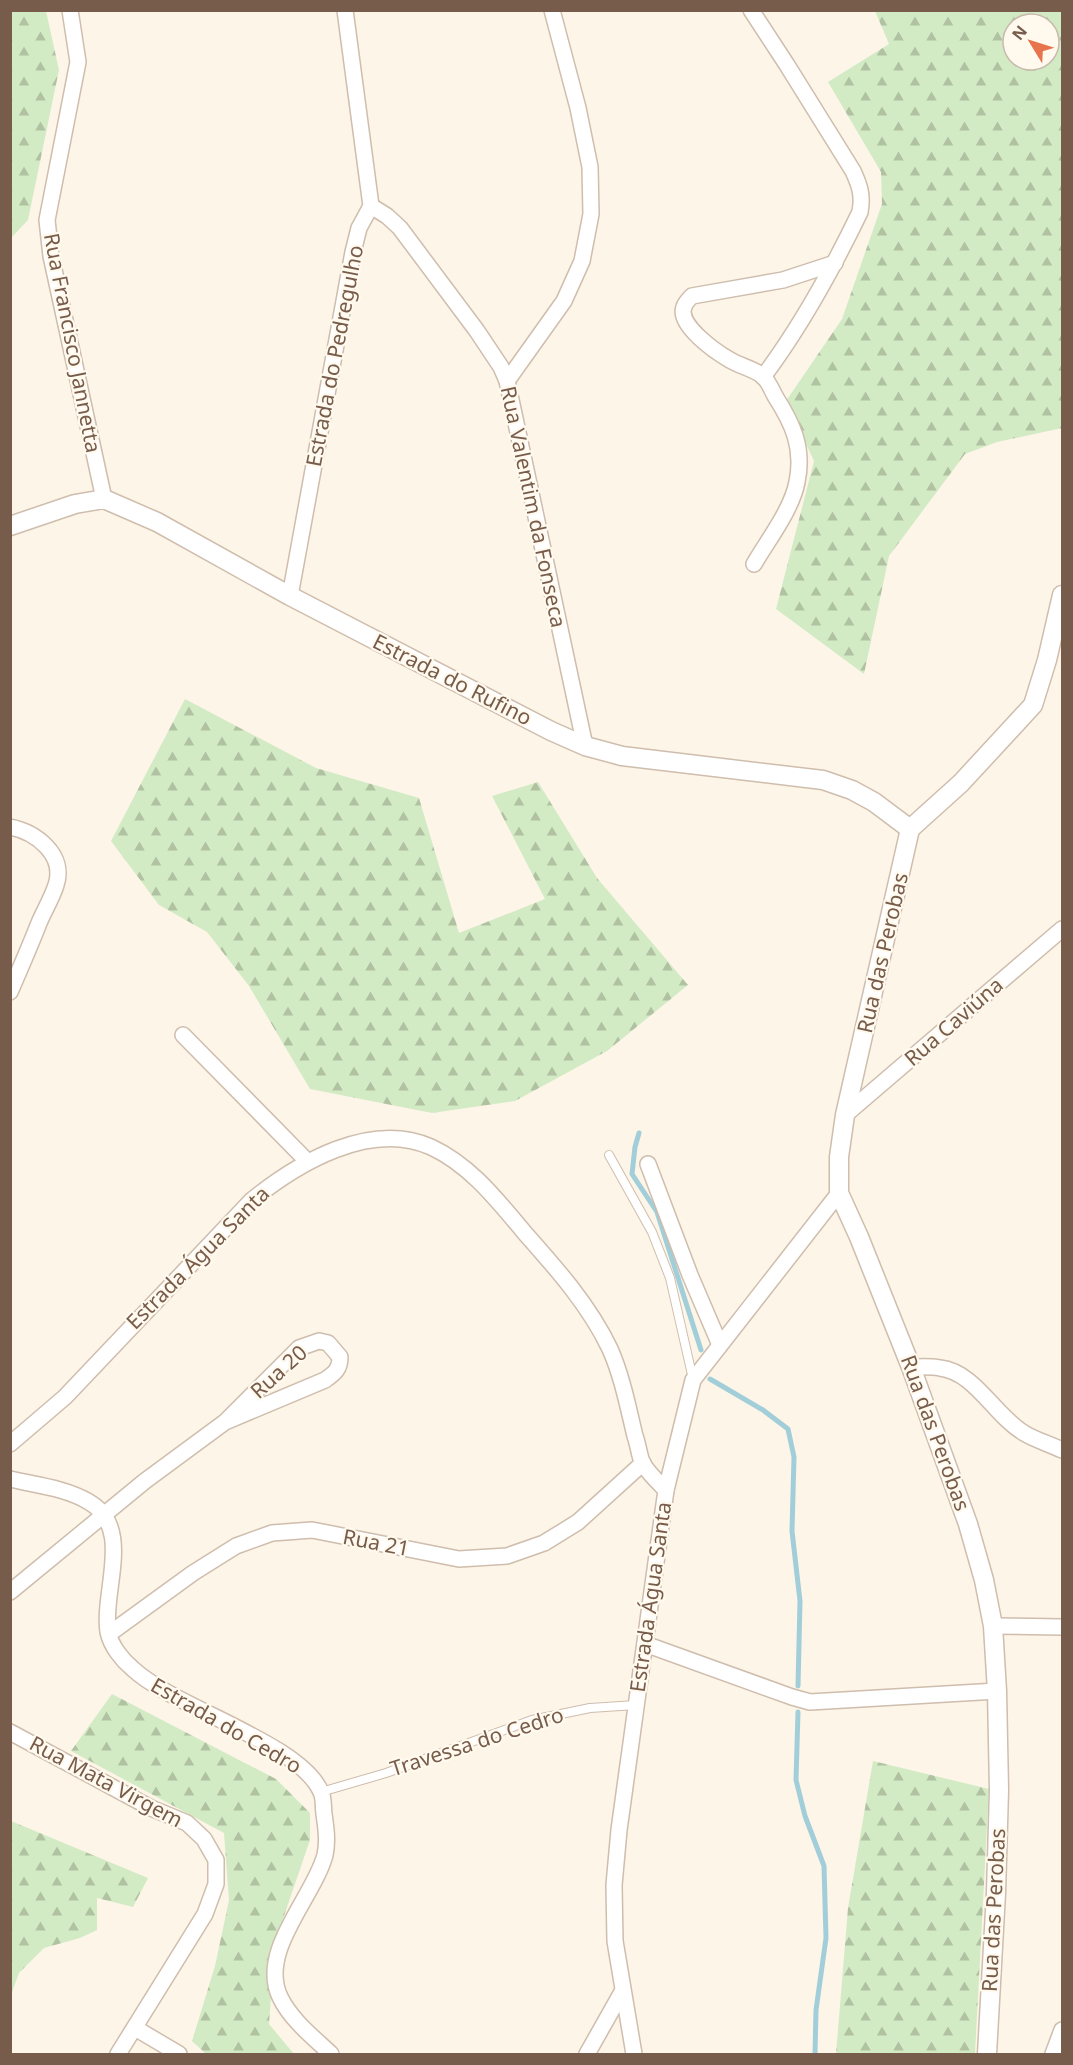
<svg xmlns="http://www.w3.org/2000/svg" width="1073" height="2065" font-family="'Noto Sans',sans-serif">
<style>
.forest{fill:url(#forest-firs);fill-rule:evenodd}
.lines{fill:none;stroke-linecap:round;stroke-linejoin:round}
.stream{stroke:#a1ced9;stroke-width:5}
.service-casing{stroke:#cfbdad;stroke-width:10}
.minor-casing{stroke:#cfbdad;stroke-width:18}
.tertiary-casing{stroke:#cfbdad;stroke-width:21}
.service{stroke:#fff;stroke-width:8}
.minor{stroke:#fff;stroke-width:15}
.tertiary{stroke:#fff;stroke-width:18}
.labels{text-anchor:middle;stroke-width:4.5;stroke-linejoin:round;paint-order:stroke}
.street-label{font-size:21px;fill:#775c4b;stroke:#fff9ee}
</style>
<defs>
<pattern id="forest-firs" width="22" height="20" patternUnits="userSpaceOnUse" patternTransform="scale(1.5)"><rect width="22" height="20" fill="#d3ebc5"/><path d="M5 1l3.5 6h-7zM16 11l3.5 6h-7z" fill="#b0c2a2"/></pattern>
</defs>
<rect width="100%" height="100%" fill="#fdf5e7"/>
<g class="forest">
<polygon points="11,10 46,11 59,70 28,220 11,238"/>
<path d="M875,11H1062V428L997,442L965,454L889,556L864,674L776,609L814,461L786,401L842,319L882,204L881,172L828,82L889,44ZM1013,24H1049V60H1013Z"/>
<polygon points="185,699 316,768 419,798 459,933 545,899 492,796 538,782 597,878 688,985 607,1051 515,1101 432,1113 310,1089 249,986 207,932 159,905 111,841"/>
<polygon points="112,1694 276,1779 310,1813 310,1840 275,1942 269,2024 294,2054 206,2054 192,2041 215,1966 229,1900 224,1833 71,1751"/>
<polygon points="873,1761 989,1789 975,2054 836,2054 848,1908"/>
<polygon points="11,1821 148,1878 133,1907 97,1898 97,1930 80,1938 44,1948 19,1973 11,1995"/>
</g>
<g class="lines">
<g class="stream">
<polyline points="639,1133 635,1147 632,1174 657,1212 701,1350"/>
<polyline points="710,1379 763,1410 788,1429 794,1457 792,1531 800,1601 798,1686"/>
<polyline points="798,1712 796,1780 805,1816 824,1866 826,1938 816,2010 815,2054"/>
</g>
<defs>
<g id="service">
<polyline points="609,1155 652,1232 670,1278 693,1379"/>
<polyline points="321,1792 386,1773 532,1720 590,1708 636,1705"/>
</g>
<g id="minor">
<polyline points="70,10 78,62 47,220 51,256 104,499"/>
<path d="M751,10L787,65L853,171C860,186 863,196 860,212C832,270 802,325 763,377"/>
<polyline points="371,206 387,216 400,228 477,331 501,367 507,381 585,746"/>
<polyline points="507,381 564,301 582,261 591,214 590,167 578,108 552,10"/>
<path d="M754,564C768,540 792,509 797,482C804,448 793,424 775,396C772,390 768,381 763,376C754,369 740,366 730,360C716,352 677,325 684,307C685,303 689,299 692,296L783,280L835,263"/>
<polyline points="290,596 353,252 359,228 371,206 345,10"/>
<path d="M10,827C36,832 66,855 56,885C52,898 44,911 39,923C30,946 20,969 10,992"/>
<polyline points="183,1035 307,1161"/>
<polyline points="845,1115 1062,929"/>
<polyline points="648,1164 690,1275 720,1345"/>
<path d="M911,1367C920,1367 930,1366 940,1368C975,1372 994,1415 1024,1433C1035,1440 1050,1444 1062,1450"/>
<path d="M10,1444L65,1397L252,1200C298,1163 370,1120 431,1147C470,1165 497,1200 524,1232C556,1268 589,1305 610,1349C622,1376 628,1407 635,1436C638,1444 639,1454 642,1462C647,1472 658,1482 666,1490L619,1830L614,1885L615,1941L634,2054"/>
<path d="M10,1479C35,1485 66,1488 89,1502C134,1528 102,1590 108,1632C111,1646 122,1660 133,1669C175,1708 300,1743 321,1792C324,1798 323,1807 324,1814C326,1828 328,1841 325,1855C314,1897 258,1951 280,1997C291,2020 313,2037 331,2054"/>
<polyline points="666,1490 693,1380 839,1193"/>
<path d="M10,1592L145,1481L225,1422L299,1348L319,1341L328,1343L340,1357C340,1369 335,1373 325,1380L225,1422"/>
<polyline points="993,1626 1062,1627"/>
<polyline points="109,1634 193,1573 236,1546 272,1533 312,1530 459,1559 507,1556 544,1543 578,1522 643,1463"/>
<polyline points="645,1644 792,1697 810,1702 997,1691"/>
<polyline points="10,1732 151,1808 187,1823 204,1839 216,1860 216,1884 205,1914 118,2054"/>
<polyline points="135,2028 179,2054"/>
<polyline points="587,2054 622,1992"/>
<polyline points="1053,2054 1062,2030"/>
</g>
<g id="tertiary">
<polyline points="10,526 75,504 104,499 157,522 290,596 551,731 585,746 622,756 823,780 852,790 874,802 910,829"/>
<polyline points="910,829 845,1115 839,1157 839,1193 859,1237 911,1367 968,1524 984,1580 993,1626 997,1691 999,1790 996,1893 987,2054"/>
<polyline points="910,829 961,783 1033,705 1047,660 1062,595"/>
</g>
</defs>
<use href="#service" class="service-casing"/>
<use href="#minor" class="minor-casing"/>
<use href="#tertiary" class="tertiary-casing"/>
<use href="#service" class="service"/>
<use href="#minor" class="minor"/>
<use href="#tertiary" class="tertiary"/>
</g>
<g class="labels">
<g class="street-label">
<text transform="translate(72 343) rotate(79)" y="7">Rua Francisco Jannetta</text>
<text transform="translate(335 356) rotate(-79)" y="7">Estrada do Pedregulho</text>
<text transform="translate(533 507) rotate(78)" y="7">Rua Valentim da Fonseca</text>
<text transform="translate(452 680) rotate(27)" y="7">Estrada do Rufino</text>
<text transform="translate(883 953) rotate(-77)" y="7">Rua das Perobas</text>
<text transform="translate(954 1022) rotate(-41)" y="7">Rua Caviúna</text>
<text transform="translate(198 1258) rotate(-45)" y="7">Estrada Água Santa</text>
<text transform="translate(279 1372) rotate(-42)" y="7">Rua 20</text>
<text transform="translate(935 1433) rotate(70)" y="7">Rua das Perobas</text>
<text transform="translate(376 1543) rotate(11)" y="7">Rua 21</text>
<text transform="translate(651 1597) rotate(-82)" y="7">Estrada Água Santa</text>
<text transform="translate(226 1726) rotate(30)" y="7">Estrada do Cedro</text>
<text transform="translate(477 1742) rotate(-18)" y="7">Travessa do Cedro</text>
<text transform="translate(106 1782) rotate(28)" y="7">Rua Mata Virgem</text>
<text transform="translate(994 1910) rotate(-87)" y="7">Rua das Perobas</text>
</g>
</g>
<rect width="1073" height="2065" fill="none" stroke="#775c4b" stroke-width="24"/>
<g transform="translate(1031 42) rotate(308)"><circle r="28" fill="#fff9ee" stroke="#c9baad" stroke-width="1.5"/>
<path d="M0-4.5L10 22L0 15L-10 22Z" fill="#e7744c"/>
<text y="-9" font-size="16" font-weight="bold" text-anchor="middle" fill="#775c4b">N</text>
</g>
</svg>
